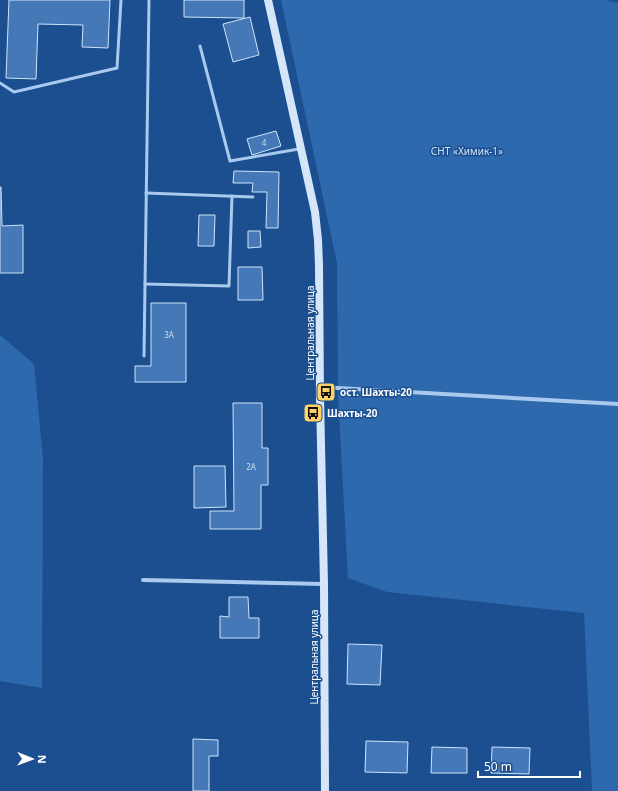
<svg xmlns="http://www.w3.org/2000/svg" width="618" height="791" font-family="'Noto Sans',sans-serif">
<style>
.green{fill:#2e69ad}
.building{fill:#4478b7;stroke:#cfe3fa}
.lines{fill:none;stroke-linecap:round;stroke-linejoin:round}
.lane{stroke:#a9c9ee;stroke-width:3}
.street{stroke:#a9c9ee;stroke-width:4}
.secondary{stroke:#d6e6fa;stroke-width:8}
.labels{text-anchor:middle;stroke-width:3;stroke-linejoin:round;paint-order:stroke}
.number-label{font-size:8px;fill:#d0dded}
.park-label{font-size:10px;fill:#cfe3fa;stroke:#1b4f8f}
.street-label{font-size:10px;fill:#fff;stroke:#1b4f8f}
.poi-label{font-size:10px;font-weight:bold;fill:#fff;stroke:#1b4f8f;text-anchor:start}
</style>
<rect width="100%" height="100%" fill="#1b4f8f"/>
<g class="green">
<polygon points="281,0 606,0 618,3 618,791 592,791 584,613 387,592 348,578 338,396 337,263"/>
<polygon points="0,335 34,364 43,458 42,688 0,681"/>
</g>
<g class="building">
<polygon points="9,0 110,0 108,48 82,47 83,25 38,24 36,79 6,78"/>
<polygon points="184,0 244,0 244,18 184,17"/>
<polygon points="250,17 259,55 233,62 223,24"/>
<polygon points="276,131 281,146 252,155 247,139"/>
<polygon points="234,171 279,172 278,228 266,228 267,192 252,192 253,183 233,183"/>
<polygon points="0,187 1,187 2,226 23,225 23,273 0,273"/>
<polygon points="199,215 215,215 214,246 198,246"/>
<polygon points="248,231 260,231 261,247 248,248"/>
<polygon points="238,267 262,267 263,300 238,300"/>
<polygon points="151,303 186,303 186,382 135,382 135,366 151,366"/>
<polygon points="233,403 262,403 262,448 268,448 268,485 261,485 261,529 210,529 210,511 234,511"/>
<polygon points="194,466 225,466 226,507 194,508"/>
<polygon points="229,597 248,597 249,618 259,618 259,638 220,638 220,616 229,617"/>
<polygon points="348,644 382,645 380,685 347,684"/>
<polygon points="193,739 218,740 218,756 209,756 209,791 193,791"/>
<polygon points="366,741 408,742 407,773 365,772"/>
<polygon points="432,747 467,748 467,773 431,773"/>
<polygon points="492,747 530,748 529,774 491,773"/>
</g>
<g class="lines">
<g class="lane">
<polyline points="200,46 230,161 299,149"/>
<polyline points="0,83 14,92 117,68 121,0"/>
<polyline points="146,193 253,197"/>
<polyline points="145,284 229,286 232,196"/>
<polyline points="144,356 149,0"/>
</g>
<g class="street">
<polyline points="320,387 618,404"/>
<polyline points="143,580 324,584"/>
</g>
<polyline class="secondary" points="268,0 315,212 318,240 319,266 320,398 324,584 325,791"/>
</g>
<defs>
<symbol id="bus-square" viewBox="-11 -11 22 22"><rect x="-9" y="-9" width="18" height="18" rx="4" fill="#ffd166" stroke="#1b4f8f"/><path d="M-5-6H5V4H4V6H2V4H-2V6H-4V4H-5ZM-3.5-4V0h7V-4ZM-3.5 1.2v1.5H-2V1.2ZM2 1.2v1.5H3.5V1.2Z" fill="#111"/></symbol>
</defs>
<g fill-rule="evenodd">
<use href="#bus-square" x="315" y="381" width="22" height="22"/>
<use href="#bus-square" x="302" y="402" width="22" height="22"/>
</g>
<g class="labels">
<g class="number-label">
<text x="264" y="146">4</text>
<text x="169" y="338">3А</text>
<text x="251" y="470">2А</text>
</g>
<g class="park-label">
<text x="467" y="155">СНТ «Химик-1»</text>
</g>
<g class="street-label">
<text transform="translate(310 333) rotate(-90)" y="4">Центральная улица</text>
<text transform="translate(314 657) rotate(-90)" y="4">Центральная улица</text>
</g>
<g class="poi-label">
<text x="340" y="396">ост. Шахты-20</text>
<text x="327" y="417">Шахты-20</text>
</g>
</g>
<g transform="translate(32 759) rotate(91)" stroke="#1b4f8f" stroke-width="3" paint-order="stroke">
<path d="M0-3L7 15L0 10L-7 15Z" fill="#ffffff"/>
<text y="-6" font-size="11" font-weight="bold" text-anchor="middle" fill="#ffffff">N</text>
</g>
<path d="M478 771v6h102v-6" fill="none" stroke="#ffffff" stroke-width="2"/>
<text x="484" y="771" font-size="12" fill="#ffffff" stroke="#1b4f8f" stroke-width="3" paint-order="stroke">50 m</text>
</svg>
